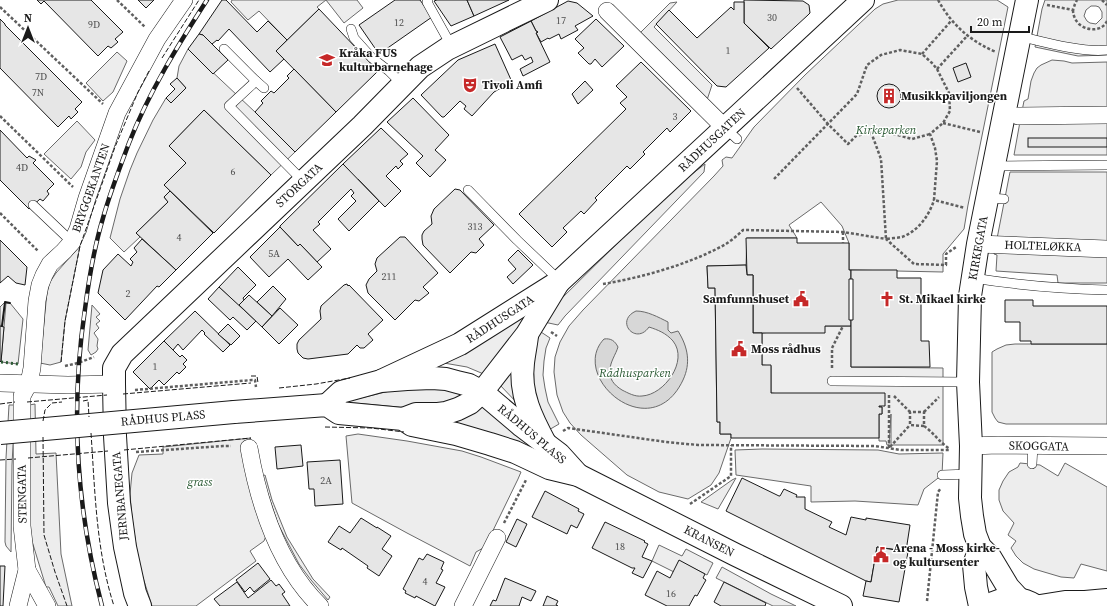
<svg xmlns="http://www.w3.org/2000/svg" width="1107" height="606" font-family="'Source Serif 4',serif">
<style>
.built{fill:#ededed;stroke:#6a6a6a;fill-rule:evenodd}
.water{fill:#d7d7d7;stroke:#6a6a6a}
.building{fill:#e6e6e6;stroke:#1a1a1a}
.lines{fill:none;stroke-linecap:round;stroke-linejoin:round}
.lane-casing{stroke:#1a1a1a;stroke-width:10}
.street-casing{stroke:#1a1a1a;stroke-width:18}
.secondary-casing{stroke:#1a1a1a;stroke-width:24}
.highway-casing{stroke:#1a1a1a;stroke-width:24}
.path{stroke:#5f5f5f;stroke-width:2.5;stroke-dasharray:3 2;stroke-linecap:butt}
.lane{stroke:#fff;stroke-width:9}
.street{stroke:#fff;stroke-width:17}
.secondary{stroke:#fff;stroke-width:22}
.highway{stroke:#fff;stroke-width:22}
.rail-casing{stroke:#1a1a1a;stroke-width:4.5}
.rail{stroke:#fff;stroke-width:3;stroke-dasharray:9;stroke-linecap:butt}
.highway-bridge-casing{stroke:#1a1a1a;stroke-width:24;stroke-linecap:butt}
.highway-bridge{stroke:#fff;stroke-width:22}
.hedge{stroke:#2b5a34;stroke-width:3;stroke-dasharray:2 3;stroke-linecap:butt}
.fence{stroke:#1a1a1a;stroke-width:1;stroke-dasharray:5 2;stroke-linecap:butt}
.wall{stroke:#1a1a1a;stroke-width:2}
.labels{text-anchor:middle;stroke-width:3;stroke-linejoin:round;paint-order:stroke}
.number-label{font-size:10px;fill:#4d4d4d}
.poi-label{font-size:12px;font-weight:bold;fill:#1a1a1a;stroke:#fff;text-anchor:start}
.park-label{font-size:12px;font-style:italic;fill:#2b5a34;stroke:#fff}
.street-label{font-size:12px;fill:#1a1a1a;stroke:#fff}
</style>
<rect width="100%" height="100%" fill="#fff"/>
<g class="built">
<polygon points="232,0 326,0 317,7 319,9 287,40 259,11 248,20 231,2"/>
<polygon points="326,0 357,0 363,8 344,23"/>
<polygon points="898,0 997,0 1008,7 968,205 964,229 943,254 943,272 849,270 849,243 842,226 821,202 789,225 797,238 747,238 746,265 707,266 708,288 715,288 717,422 720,422 720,434 731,434 731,438 719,473 711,485 688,499 659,492 627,475 581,435 570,423 563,412 557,395 554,372 555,357 560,342 569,326 583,310 714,176 723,166 722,160 726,157 732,158 754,127 805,75 875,9 883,4"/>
<path d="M1045,0H1107V55L1078,56L1035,47L1042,9ZM1091,6H1096L1099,7L1102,12V18L1096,24L1090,23L1087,21L1084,16L1086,10Z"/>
<polygon points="677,2 654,27 712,85 707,100 640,33 670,3"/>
<polygon points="188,49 255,112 295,152 271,175 204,110 169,146 186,163 165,186 170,191 164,197 168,202 136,233 140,237 124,252 110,238 120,199 130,170 137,153 153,120 166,98 171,103 186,88 177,78 179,66"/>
<polygon points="117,52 127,61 113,92 103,101 86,83"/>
<polygon points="1052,60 1064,61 1072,63 1107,62 1107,155 1014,155 1021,116 1024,101 1028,99 1031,81 1034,73 1037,68 1041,65"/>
<polygon points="77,121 95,140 86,152 81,167 71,179 44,154"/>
<polygon points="705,164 704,172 565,316 558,325 544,322 554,306 672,189"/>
<polygon points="1010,172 1107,172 1107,283 1058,283 1057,275 996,271 997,255 994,254"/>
<polygon points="80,246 65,321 61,362 50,365 40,363 47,292 50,282 56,273"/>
<polygon points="5,302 2,326 0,325 0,307"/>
<polygon points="6,303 10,303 23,319 18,364 1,362"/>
<polygon points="92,305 100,314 96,317 100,321 96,324 99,328 94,333 98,339 97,346 98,349 96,352 91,355 88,350"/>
<polygon points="518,315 525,320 486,375 467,367 438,362"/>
<polygon points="825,326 851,326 851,367 943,368 943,445 891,445 891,414 889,445 887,445 886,441 879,441 879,414 882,414 882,407 771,393 771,366 762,365 762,333"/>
<polygon points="538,330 550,338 546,348 544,361 543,375 545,388 548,402 559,424 547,431 530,383"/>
<polygon points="1015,344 1107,344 1107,424 1006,424 998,422 995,418 992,412 992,352 997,349 1006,345"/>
<polygon points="516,359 519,405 499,384"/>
<polygon points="420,385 468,394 458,400 420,409 344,402 398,389"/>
<polygon points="483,401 535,446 532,452 443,422"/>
<polygon points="35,404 36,454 56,453 61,554 72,606 58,606 49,587 46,587 28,528 29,405"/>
<polygon points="9,405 15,405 12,465 11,552 6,546 5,542 6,458"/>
<polygon points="358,434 407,441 462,451 481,457 521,472 518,479 485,547 476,552 470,566 407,533 352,503 346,436"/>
<polygon points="251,438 243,445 267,533 264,541 250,551 256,561 196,606 152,606 139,565 132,518 130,494 132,473 139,455 163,454 163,447"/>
<polygon points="762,449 878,450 899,454 943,453 942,475 924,489 918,505 855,501 811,502 811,486 736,475 735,450"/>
<polygon points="1020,463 1040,465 1058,476 1065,463 1107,487 1107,571 1081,564 1074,578 1061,577 1034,569 1023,563 1016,556 1011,548 1016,541 1008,535 1014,523 1003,511 999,500 999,490 1003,481 1009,472 1018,467"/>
<polygon points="265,475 272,500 287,537 313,579 330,597 328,600 311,580 299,564 278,524 262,476"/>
<polygon points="736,478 718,509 701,502 732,480"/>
<polygon points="659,545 682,556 686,549 713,563 707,575 679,561 674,572 652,561"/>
<polygon points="722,567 771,594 796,606 773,606 716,578"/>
</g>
<path class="water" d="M636,311C647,311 658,317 668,322V330L671,333L678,331C688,347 691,363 683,380C651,448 568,377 604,339C611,338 615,341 618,347C616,354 610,362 610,370C609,379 614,385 622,390C628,393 635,397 642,396C664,395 689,361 673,341C666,333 658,330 649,327C636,346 614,321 636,311Z"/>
<g class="building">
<polygon points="37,0 91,0 123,32 115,39 118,42 111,48 108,46 98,56 44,1 41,4"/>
<polygon points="138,0 154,0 146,8"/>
<polygon points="222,0 226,0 257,32 268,21 287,40 276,51 284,59 270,72 229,29 218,41 217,40 212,44 203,35 199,34"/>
<polygon points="395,0 420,0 432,17 379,54 359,25"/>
<polygon points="437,0 467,0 474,16 451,26 434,1"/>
<polygon points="467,0 509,0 474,16"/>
<polygon points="744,0 803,1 809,5 810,13 808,15 771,49 744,23"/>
<polygon points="568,1 577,3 593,16 575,26 578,30 561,39 559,34 549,39 548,38 541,42 536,33 538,32 536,31 531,21"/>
<polygon points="734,2 744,2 744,23 769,48 726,87 717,86 656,24 669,10 697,38 731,7 734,10"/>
<polygon points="319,9 378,71 336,112 276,51"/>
<polygon points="0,19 5,24 5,25 82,102 75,109 78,112 71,119 69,116 58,127 0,68"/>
<polygon points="596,19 624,46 602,67 595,59 591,64 589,64 578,53 584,48 575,39"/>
<polygon points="531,21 536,31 538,32 536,33 550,62 523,76 520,69 533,62 531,57 525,60 522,55 512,60 500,37"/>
<polygon points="199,34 203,35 228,60 213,74 188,49"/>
<polygon points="495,44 512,82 494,92 472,116 464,109 466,106 460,101 444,117 442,117 421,95 458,60"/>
<polygon points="641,62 691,111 670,132 667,128 643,152 645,154 630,169 627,166 595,198 597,200 584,214 581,211 563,228 567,232 552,247 519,214 626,109 620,103 627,97 616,86"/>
<polygon points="966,63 971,77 958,82 953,68"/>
<polygon points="294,69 336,112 295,152 255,112 263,103 261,101 271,91 274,93 289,78 287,76"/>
<polygon points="177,78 186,88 171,103 166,98 175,89 170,84"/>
<polygon points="585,81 593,90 578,104 572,94"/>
<circle cx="889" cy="96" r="12"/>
<polygon points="413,98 449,135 435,150 446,160 430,177 416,163 423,156 387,122"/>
<polygon points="204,110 271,175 214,233 164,185 186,163 169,146"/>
<polygon points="381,128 408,154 400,161 403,164 398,169 396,166 386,176 401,191 385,207 358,179 357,180 343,164"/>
<polygon points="0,130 27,158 29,156 36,160 33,163 54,184 47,191 49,194 43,201 40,199 29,209 0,180"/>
<rect x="1028" y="138" width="79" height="9"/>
<polygon points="343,164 379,201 349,231 338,219 356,201 351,196 354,193 351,189 318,222 320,224 313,230 331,249 317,262 300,244 298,246 280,227 280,226"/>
<polygon points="455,189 460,190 494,225 479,239 484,245 476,253 471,252 450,273 423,245 422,239 422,235 424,231 432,224 431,216 434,209"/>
<polygon points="170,191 213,233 176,270 136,233 168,202 164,197"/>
<polygon points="280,227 298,246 300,244 322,267 308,280 288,259 269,277 250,257"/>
<polygon points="400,237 405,237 438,273 423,287 429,293 419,301 415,300 395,320 368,293 366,285 369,279 377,271 375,264 377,258"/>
<polygon points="746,238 797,238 797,243 849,243 849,270 851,270 851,279 849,279 849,320 851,320 851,326 825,326 825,333 753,333 753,275 747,275"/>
<polygon points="142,239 176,270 159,287 157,286 125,320 98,293 103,270 118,254 131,266 133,262 130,259 137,252 134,248"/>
<polygon points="0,240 27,267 25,285 16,283 8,276 0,283"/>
<polygon points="518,250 533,265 513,284 507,277 516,269 508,260"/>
<polygon points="746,265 747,275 753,275 753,333 762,333 762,365 771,365 771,393 885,393 885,406 879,406 879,407 882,407 882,414 879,414 879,438 731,438 731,434 720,434 720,422 717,422 715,288 708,288 707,266"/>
<polygon points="238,267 256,285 243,298 244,300 239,306 219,287"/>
<polygon points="851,270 897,270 897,278 921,278 921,341 929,341 930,367 851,367 851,320 853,320 853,279 851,279"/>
<polygon points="347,284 348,286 349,285 383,320 368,334 373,340 364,348 360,348 357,345 348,354 308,359 303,358 298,353 297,349 297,344 299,340 321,319 320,311 321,306 344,285"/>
<polygon points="273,286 286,299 272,316 257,302"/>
<polygon points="219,287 256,321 247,330 233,317 230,320 208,299"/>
<polygon points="249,295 272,316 262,327 239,305"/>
<polygon points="1005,300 1033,300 1033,306 1107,306 1107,344 1031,344 1031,341 1020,341 1020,322 1005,322"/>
<polygon points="280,308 298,325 279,344 262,327"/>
<polygon points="195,311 230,345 223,352 204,334 205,333 202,330 183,350 178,344 173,350 164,341"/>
<polygon points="228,324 240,336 231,345 218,334"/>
<polygon points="0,326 4,327 1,362 0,361"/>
<polygon points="164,341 180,357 182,355 187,360 183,364 186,367 179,374 177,372 164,385 159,380 150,389 133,372"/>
<polygon points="301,445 303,466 277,469 275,447"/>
<polygon points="340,460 343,504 315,506 314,489 309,489 307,462"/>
<polygon points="742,478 779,496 780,496 784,489 797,495 796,497 805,497 805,509 832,522 829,527 846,535 851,517 866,520 866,518 910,525 906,551 877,547 871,582 866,581 726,511"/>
<polygon points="545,491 579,509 578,511 584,514 577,528 571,525 567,534 532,517"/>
<polygon points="361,518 377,528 377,527 391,536 382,549 392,556 379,576 367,568 368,566 342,548 341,550 328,542 339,526 350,533"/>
<polygon points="517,519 527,524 516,547 506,542"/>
<polygon points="605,522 645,541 644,542 648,544 642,557 652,561 643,578 632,573 635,568 632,568 592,548"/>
<polygon points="877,547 908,552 899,602 863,596 866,581 871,582"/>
<polygon points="427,554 444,562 441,569 443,570 436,583 445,587 435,606 416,596 415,598 405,593 406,591 403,589 419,558 423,560"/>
<polygon points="679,560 705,574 703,578 706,580 697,596 695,595 689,606 667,606 645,595 657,571 670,578"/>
<polygon points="258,563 270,579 254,592 250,587 245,592 236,580"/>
<polygon points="0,566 5,566 3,606 0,606"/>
<polygon points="505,578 536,591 531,601 522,597 519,606 490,606 493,600 496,601"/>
<polygon points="271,580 276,586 279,584 285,592 282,594 290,606 220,606 214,599 237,582 248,598"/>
<polygon points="724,582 766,603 765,606 721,606 714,602"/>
<polygon points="547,596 558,601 556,605 558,606 543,606"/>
</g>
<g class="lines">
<defs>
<g id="lane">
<polyline points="428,0 427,2 452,47"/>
<polyline points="351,29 354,38 372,58 389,71 402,84"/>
<path d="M1019,36C1044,42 1083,53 1107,50"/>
<polyline points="224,49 256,81 229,106 303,181"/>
<polyline points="256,81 264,88"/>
<polyline points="725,128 737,139"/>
<polyline points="994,166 1107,165"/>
<polyline points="468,190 517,240 560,281"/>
<polyline points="988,198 1004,199"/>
<polyline points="33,205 72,242"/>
<path d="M973,278C1017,285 1062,289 1107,290"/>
<polyline points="832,381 968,382"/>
<polyline points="1032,464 1033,445"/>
<polyline points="942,475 971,474"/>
</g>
<g id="street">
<polyline points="607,11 725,128"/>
<polyline points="1018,116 1107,115"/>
<polyline points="978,244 1107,249"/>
<polyline points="0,383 68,385 114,384"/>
<polyline points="971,446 998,445 1107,446"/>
<path d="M249,448C259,505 278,565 320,606"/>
<polyline points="27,570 47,606"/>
<polyline points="18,606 27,570 22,526 22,396 29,383 32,368 37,301 40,285 44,275 50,264 64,251 72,242 78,229 87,198 117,113 157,39 184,0"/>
<polyline points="463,606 497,538"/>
</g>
<g id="secondary">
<path d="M527,336C526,345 524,354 523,363C519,394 532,419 546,445"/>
<polyline points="383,380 460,344 560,281 863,0"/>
<polyline points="403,419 416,414 438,414 446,413 458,409 470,403 482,392 527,334 558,283"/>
<polyline points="1019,599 1008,587 990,557 980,547 975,534 972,516 970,498 971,446 968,382 970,296 978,244 1027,0"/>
<polyline points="140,606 135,593 125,547 119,503 115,436 114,384 114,368 122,354 362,126 420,67 447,49 547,0"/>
<polyline points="980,606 976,587 974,565 980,547"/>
</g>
<g id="highway">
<polyline points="327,405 341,392 381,381 407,379 432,378 446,379 457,382 469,385 482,392 522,426 559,454 578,475"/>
<polyline points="234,412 327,405 339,413 403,419 412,425 456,434 490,444 515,452 549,468 578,475 736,555 841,606"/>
<path d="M988,606C1005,596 1020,596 1036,606"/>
<polyline points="1040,606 1065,602 1085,602 1107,600"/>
</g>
</defs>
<use href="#lane" class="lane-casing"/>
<use href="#street" class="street-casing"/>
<use href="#secondary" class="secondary-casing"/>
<use href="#highway" class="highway-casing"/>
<g class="path">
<polyline points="117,0 145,27"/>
<path d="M938,0C952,25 970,41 996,52"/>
<polyline points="1102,0 1107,5"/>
<polyline points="1047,5 1073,10 1075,4 1077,0"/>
<polyline points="0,7 103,104"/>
<path d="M1073,10C1073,15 1075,20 1079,24C1087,31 1102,32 1107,21"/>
<polyline points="922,54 951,21"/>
<polyline points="937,69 968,35"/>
<polyline points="797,88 828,124 848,144 856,136 871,132 883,131 912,139 930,134"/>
<polyline points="0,116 73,187"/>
<polyline points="943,123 980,132"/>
<path d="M871,132L881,159L886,239C891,238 897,238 902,237C918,231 929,216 934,200"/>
<polyline points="774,179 857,94 867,65 881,55 900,50 922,54 932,63 937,69 949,93 950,111 943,123 930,134 935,148 937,161 934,200 965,208"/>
<polyline points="0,213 38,251"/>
<polyline points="843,232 843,243"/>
<path d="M603,284C644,277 690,264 726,244C732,240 738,235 743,230L843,232L886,239L914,264L946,265V254L956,247"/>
<polyline points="551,332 557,336"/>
<polyline points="65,366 78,363 94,357"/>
<polyline points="832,368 832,348 843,326"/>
<polyline points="135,390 252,380 255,380 256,387"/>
<polyline points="889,395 889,448"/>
<polyline points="894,396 910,412"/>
<polyline points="924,412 939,397"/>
<path d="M924,426L910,425V412H924V426C934,433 940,443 950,449"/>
<polyline points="563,431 568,428 666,442 698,445 875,446 901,450 950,450"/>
<polyline points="890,447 910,425"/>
<polyline points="136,452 223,446 231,446"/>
<polyline points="690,504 731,476 731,445"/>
<polyline points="504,523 526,480"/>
<polyline points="927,601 938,492 941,488"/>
</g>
<use href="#lane" class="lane"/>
<use href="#street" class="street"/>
<use href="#secondary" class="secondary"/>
<use href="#highway" class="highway"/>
<defs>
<path id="rail" d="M102,606C76,507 70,410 85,309C89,278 94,248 103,218C110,193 120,167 129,143C149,92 178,45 207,0"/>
</defs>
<use href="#rail" class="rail-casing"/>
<use href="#rail" class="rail"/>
<defs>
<polyline id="highway-bridge" points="0,433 234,412"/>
</defs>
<use href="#highway-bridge" class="highway-bridge-casing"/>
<use href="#highway-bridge" class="highway-bridge"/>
<polyline class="hedge" points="1,362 18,364"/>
<g class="fence">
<polyline points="162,58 199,0"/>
<polyline points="61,362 65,321 80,246 115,147 138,92 149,71"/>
<polyline points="251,376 257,376 258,383"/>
<polyline points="279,388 316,384 350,378"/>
<polyline points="123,394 251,383"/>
<polyline points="83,401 88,400 89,417"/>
<polyline points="27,402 107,395"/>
<polyline points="0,404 15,402"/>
<polyline points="43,421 45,410 52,403 62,402"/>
<polyline points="325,427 371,428 404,432"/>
<path d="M91,433C95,491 96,550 114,606"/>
<polyline points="43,437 44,535 55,572 67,606"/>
<polyline points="124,450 251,438"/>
<polyline points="28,458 108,451"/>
<polyline points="0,460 16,459"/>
</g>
<polyline class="wall" points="2,326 5,302 10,303"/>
</g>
<defs>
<symbol id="school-bare" viewBox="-9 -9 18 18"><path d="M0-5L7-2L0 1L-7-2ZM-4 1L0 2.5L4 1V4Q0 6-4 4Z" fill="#c62828" stroke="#fff" stroke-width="2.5" paint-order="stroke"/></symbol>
<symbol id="theatre-bare" viewBox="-9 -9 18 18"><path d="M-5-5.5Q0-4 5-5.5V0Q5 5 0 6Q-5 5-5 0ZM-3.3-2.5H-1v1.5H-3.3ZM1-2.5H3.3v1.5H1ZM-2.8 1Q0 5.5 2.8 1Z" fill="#c62828" stroke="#fff" stroke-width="2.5" paint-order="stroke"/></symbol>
<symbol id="building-bare" viewBox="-9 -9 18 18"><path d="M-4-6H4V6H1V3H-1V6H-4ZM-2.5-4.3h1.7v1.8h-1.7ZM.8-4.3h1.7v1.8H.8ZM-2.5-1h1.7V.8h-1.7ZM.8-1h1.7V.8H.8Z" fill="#c62828" stroke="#fff" stroke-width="2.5" paint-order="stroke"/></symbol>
<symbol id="civic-bare" viewBox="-9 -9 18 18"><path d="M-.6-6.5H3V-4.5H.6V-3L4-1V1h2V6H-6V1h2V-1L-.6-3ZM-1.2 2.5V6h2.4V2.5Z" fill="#c62828" stroke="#fff" stroke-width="2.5" paint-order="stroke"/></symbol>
<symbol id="church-bare" viewBox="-9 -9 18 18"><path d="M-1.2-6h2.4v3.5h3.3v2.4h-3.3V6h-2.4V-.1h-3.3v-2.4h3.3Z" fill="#c62828" stroke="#fff" stroke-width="2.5" paint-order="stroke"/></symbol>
</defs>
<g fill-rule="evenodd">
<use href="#school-bare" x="316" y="49" width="22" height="22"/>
<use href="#theatre-bare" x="459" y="74" width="22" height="22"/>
<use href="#building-bare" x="878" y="85" width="22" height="22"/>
<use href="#civic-bare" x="790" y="288" width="22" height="22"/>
<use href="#church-bare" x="876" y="288" width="22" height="22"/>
<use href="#civic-bare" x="728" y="338" width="22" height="22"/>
<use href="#civic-bare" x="870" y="544" width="22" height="22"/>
</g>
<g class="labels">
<g class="number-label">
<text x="772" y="21">30</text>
<text x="561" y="24">17</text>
<text x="399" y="26">12</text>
<text x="94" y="28">9D</text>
<text x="728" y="54">1</text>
<text x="41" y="80">7D</text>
<text x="38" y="96">7N</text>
<text x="675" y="120">3</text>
<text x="22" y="171">4D</text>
<text x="233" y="175">6</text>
<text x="475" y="230">313</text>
<text x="179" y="241">4</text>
<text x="274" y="257">5A</text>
<text x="389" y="280">211</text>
<text x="128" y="297">2</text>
<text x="155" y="370">1</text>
<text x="326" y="484">2A</text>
<text x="620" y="550">18</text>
<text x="425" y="585">4</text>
<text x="671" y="597">16</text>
</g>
<g class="poi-label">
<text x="339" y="57">Kråka FUS<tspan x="339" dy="14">kulturbarnehage</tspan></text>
<text x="482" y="89">Tivoli Amfi</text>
<text x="901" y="100">Musikkpaviljongen</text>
<text x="789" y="303" text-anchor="end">Samfunnshuset</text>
<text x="899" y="303">St. Mikael kirke</text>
<text x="751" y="353">Moss rådhus</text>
<text x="893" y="552">Arena - Moss kirke-<tspan x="893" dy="14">og kultursenter</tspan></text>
</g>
<g class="park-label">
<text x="886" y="134">Kirkeparken</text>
<text x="635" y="377">Rådhusparken</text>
<text x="200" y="486">grass</text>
</g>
<g class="street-label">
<text transform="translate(712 140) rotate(-43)" y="4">RÅDHUSGATEN</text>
<text transform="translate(299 185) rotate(-43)" y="4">STORGATA</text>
<text transform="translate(91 188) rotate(-71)" y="4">BRYGGEKANTEN</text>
<text transform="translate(1043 246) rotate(2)" y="4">HOLTELØKKA</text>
<text transform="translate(978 248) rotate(-80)" y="4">KIRKEGATA</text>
<text transform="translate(500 319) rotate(-33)" y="4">RÅDHUSGATA</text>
<text transform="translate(163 418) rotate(-5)" y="4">RÅDHUS PLASS</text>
<text transform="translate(532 434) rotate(40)" y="4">RÅDHUS PLASS</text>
<text transform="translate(1039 446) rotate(1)" y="4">SKOGGATA</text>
<text transform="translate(22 494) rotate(-91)" y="4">STENGATA</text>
<text transform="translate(120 496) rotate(-95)" y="4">JERNBANEGATA</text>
<text transform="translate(709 541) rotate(27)" y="4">KRANSEN</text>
</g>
</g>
<g transform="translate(28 28)" stroke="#ffffff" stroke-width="3" paint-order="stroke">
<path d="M0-3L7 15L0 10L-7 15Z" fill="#1a1a1a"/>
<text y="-6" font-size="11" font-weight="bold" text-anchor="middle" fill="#1a1a1a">N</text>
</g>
<path d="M971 26v6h58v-6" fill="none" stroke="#1a1a1a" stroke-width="2"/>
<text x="977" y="26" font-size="12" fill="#1a1a1a" stroke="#ffffff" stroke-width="3" paint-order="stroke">20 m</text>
</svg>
